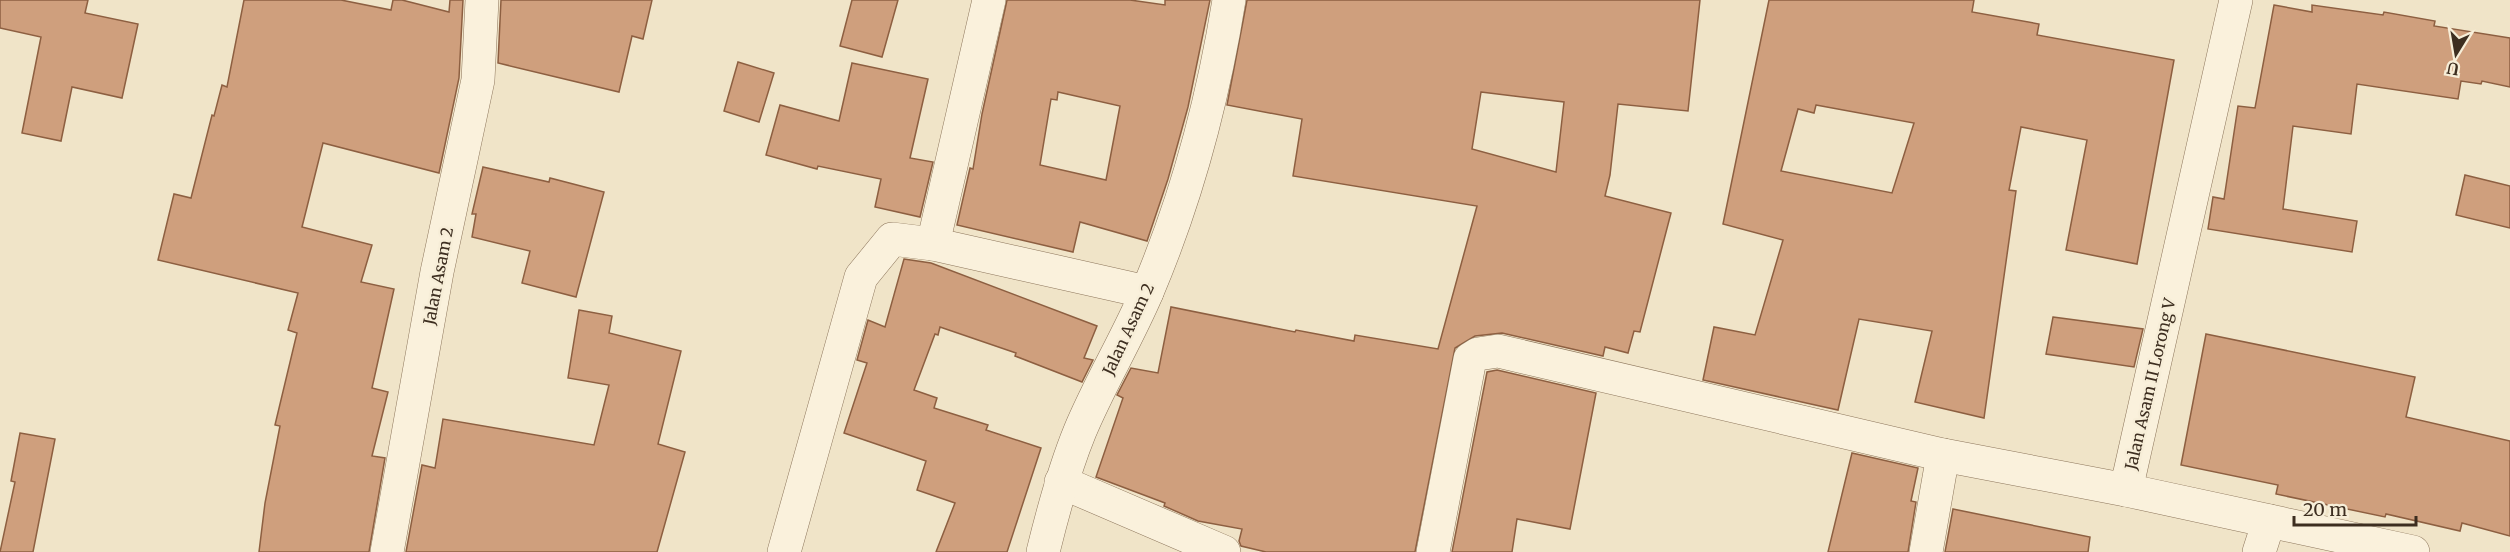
<svg xmlns="http://www.w3.org/2000/svg" width="2510" height="552" font-family="Merriweather,serif">
<style>
.building{fill:#cf9f7d;stroke:#8d5f41;stroke-width:1.5;fill-rule:evenodd}
.lines{fill:none;stroke-linecap:round;stroke-linejoin:round}
.minor-casing{stroke:#8d765c;stroke-width:34}
.minor{stroke:#faf1dc;stroke-width:33}
.labels{text-anchor:middle;stroke-width:5;stroke-linejoin:round;paint-order:stroke}
.street-label{font-size:16px;fill:#3d2e20;stroke:#f7eed8}
</style>
<rect width="100%" height="100%" fill="#f0e4c8"/>
<g class="building">
<polygon points="0,0 88,0 85,13 138,24 122,98 72,87 61,141 22,133 41,37 0,28"/>
<polygon points="244,0 341,0 391,10 393,0 402,0 449,12 450,0 463,0 459,78 439,173 323,143 302,227 372,245 361,282 394,289 372,388 388,392 372,456 385,458 369,552 259,552 265,503 280,426 275,425 297,333 288,330 298,293 158,260 174,194 191,198 212,115 214,116 222,85 227,87"/>
<polygon points="501,0 652,0 643,39 632,36 619,92 498,63"/>
<polygon points="852,0 898,0 882,57 840,46"/>
<path d="M1007,0H1130L1165,5V0H1210L1188,107L1168,179L1147,241L1080,222L1073,252L957,225L970,168L973,169L982,114ZM1058,92L1120,106L1106,180L1040,165L1051,99L1057,100Z"/>
<path d="M1247,0H1700L1688,111L1618,104L1610,175L1605,196L1671,213L1640,332L1634,331L1628,353L1605,347L1603,356L1502,333L1475,336L1455,348L1415,552H1266L1241,546L1239,541L1242,529L1198,521L1164,506L1165,503L1096,477L1123,398L1117,395L1131,368L1158,373L1171,307L1295,332L1296,330L1354,341L1355,335L1438,349L1477,206L1293,176L1302,119L1227,105ZM1481,92L1564,102L1556,172L1472,149Z"/>
<path d="M1769,0H1974L1972,12L2039,24L2037,35L2174,60L2137,264L2066,250L2087,140L2021,127L2009,190L2016,191L1984,418L1915,402L1932,331L1859,319L1838,410L1703,380L1714,327L1755,335L1783,240L1723,224ZM1816,105L1914,123L1892,193L1781,171L1798,109L1814,113Z"/>
<polygon points="2274,5 2312,12 2312,5 2383,15 2384,12 2435,21 2434,26 2510,38 2510,87 2482,81 2481,84 2461,81 2458,99 2357,84 2351,134 2293,126 2283,209 2357,221 2352,252 2208,229 2213,197 2224,199 2238,106 2255,108"/>
<polygon points="738,62 774,73 759,122 724,111"/>
<polygon points="852,63 928,79 910,158 933,162 920,217 875,207 881,179 818,166 817,169 766,155 780,105 839,121"/>
<polygon points="483,167 549,182 550,178 604,192 576,297 522,283 530,251 472,237 476,214 472,214"/>
<polygon points="2465,175 2510,186 2510,228 2456,215"/>
<polygon points="904,259 931,263 1097,326 1084,358 1093,360 1082,382 1015,356 1016,353 940,327 938,335 935,334 914,390 937,398 934,408 988,425 986,430 1041,448 1007,552 936,552 955,503 917,490 926,461 844,433 867,363 857,360 868,320 885,327"/>
<polygon points="579,310 612,316 609,333 681,351 658,444 685,452 657,552 406,552 422,465 435,468 443,419 594,445 609,385 568,378"/>
<polygon points="2053,317 2143,329 2134,367 2046,354"/>
<polygon points="2206,334 2415,377 2406,417 2510,441 2510,536 2462,523 2460,531 2386,514 2385,517 2276,494 2278,485 2181,465"/>
<polygon points="1497,370 1596,393 1570,529 1517,519 1512,552 1452,552 1487,372"/>
<polygon points="20,433 55,439 33,552 0,552 15,482 11,481"/>
<polygon points="1852,453 1918,468 1911,501 1916,502 1908,552 1828,552"/>
<polygon points="1953,509 2090,537 2088,552 1945,552"/>
</g>
<g class="lines">
<defs>
<g id="minor">
<polyline points="989,0 933,244 1147,292"/>
<polyline points="1061,482 1224,552"/>
<polyline points="2126,490 2413,552"/>
<polyline points="387,552 437,272 478,80 482,0"/>
<polyline points="784,552 861,277 892,239 933,244"/>
<path d="M1043,552C1053,511 1064,470 1080,431C1100,383 1127,339 1147,292C1187,198 1213,100 1229,0"/>
<polyline points="1433,552 1470,359 1478,354 1498,351 1943,455"/>
<polyline points="1926,552 1943,455 2126,490 2236,0"/>
<polyline points="2259,552 2269,521"/>
</g>
</defs>
<use href="#minor" class="minor-casing"/>
<use href="#minor" class="minor"/>
</g>
<g class="labels">
<g class="street-label">
<text transform="translate(438 276) rotate(-79)" y="6">Jalan Asam 2</text>
<text transform="translate(1128 329) rotate(-65)" y="6">Jalan Asam 2</text>
<text transform="translate(2150 384) rotate(-77)" y="6">Jalan Asam II Lorong V</text>
</g>
</g>
<g transform="translate(2456 54) rotate(191)" stroke="#f7eed8" stroke-width="4.5" paint-order="stroke">
<path d="M0-4.5L10 22L0 15L-10 22Z" fill="#3d2e20"/>
<text y="-9" font-size="16" font-weight="bold" text-anchor="middle" fill="#3d2e20">U</text>
</g>
<path d="M2294 516v9h122v-9" fill="none" stroke="#3d2e20" stroke-width="3"/>
<text x="2303" y="516" font-size="18" fill="#3d2e20" stroke="#f7eed8" stroke-width="4.5" paint-order="stroke">20 m</text>
</svg>
